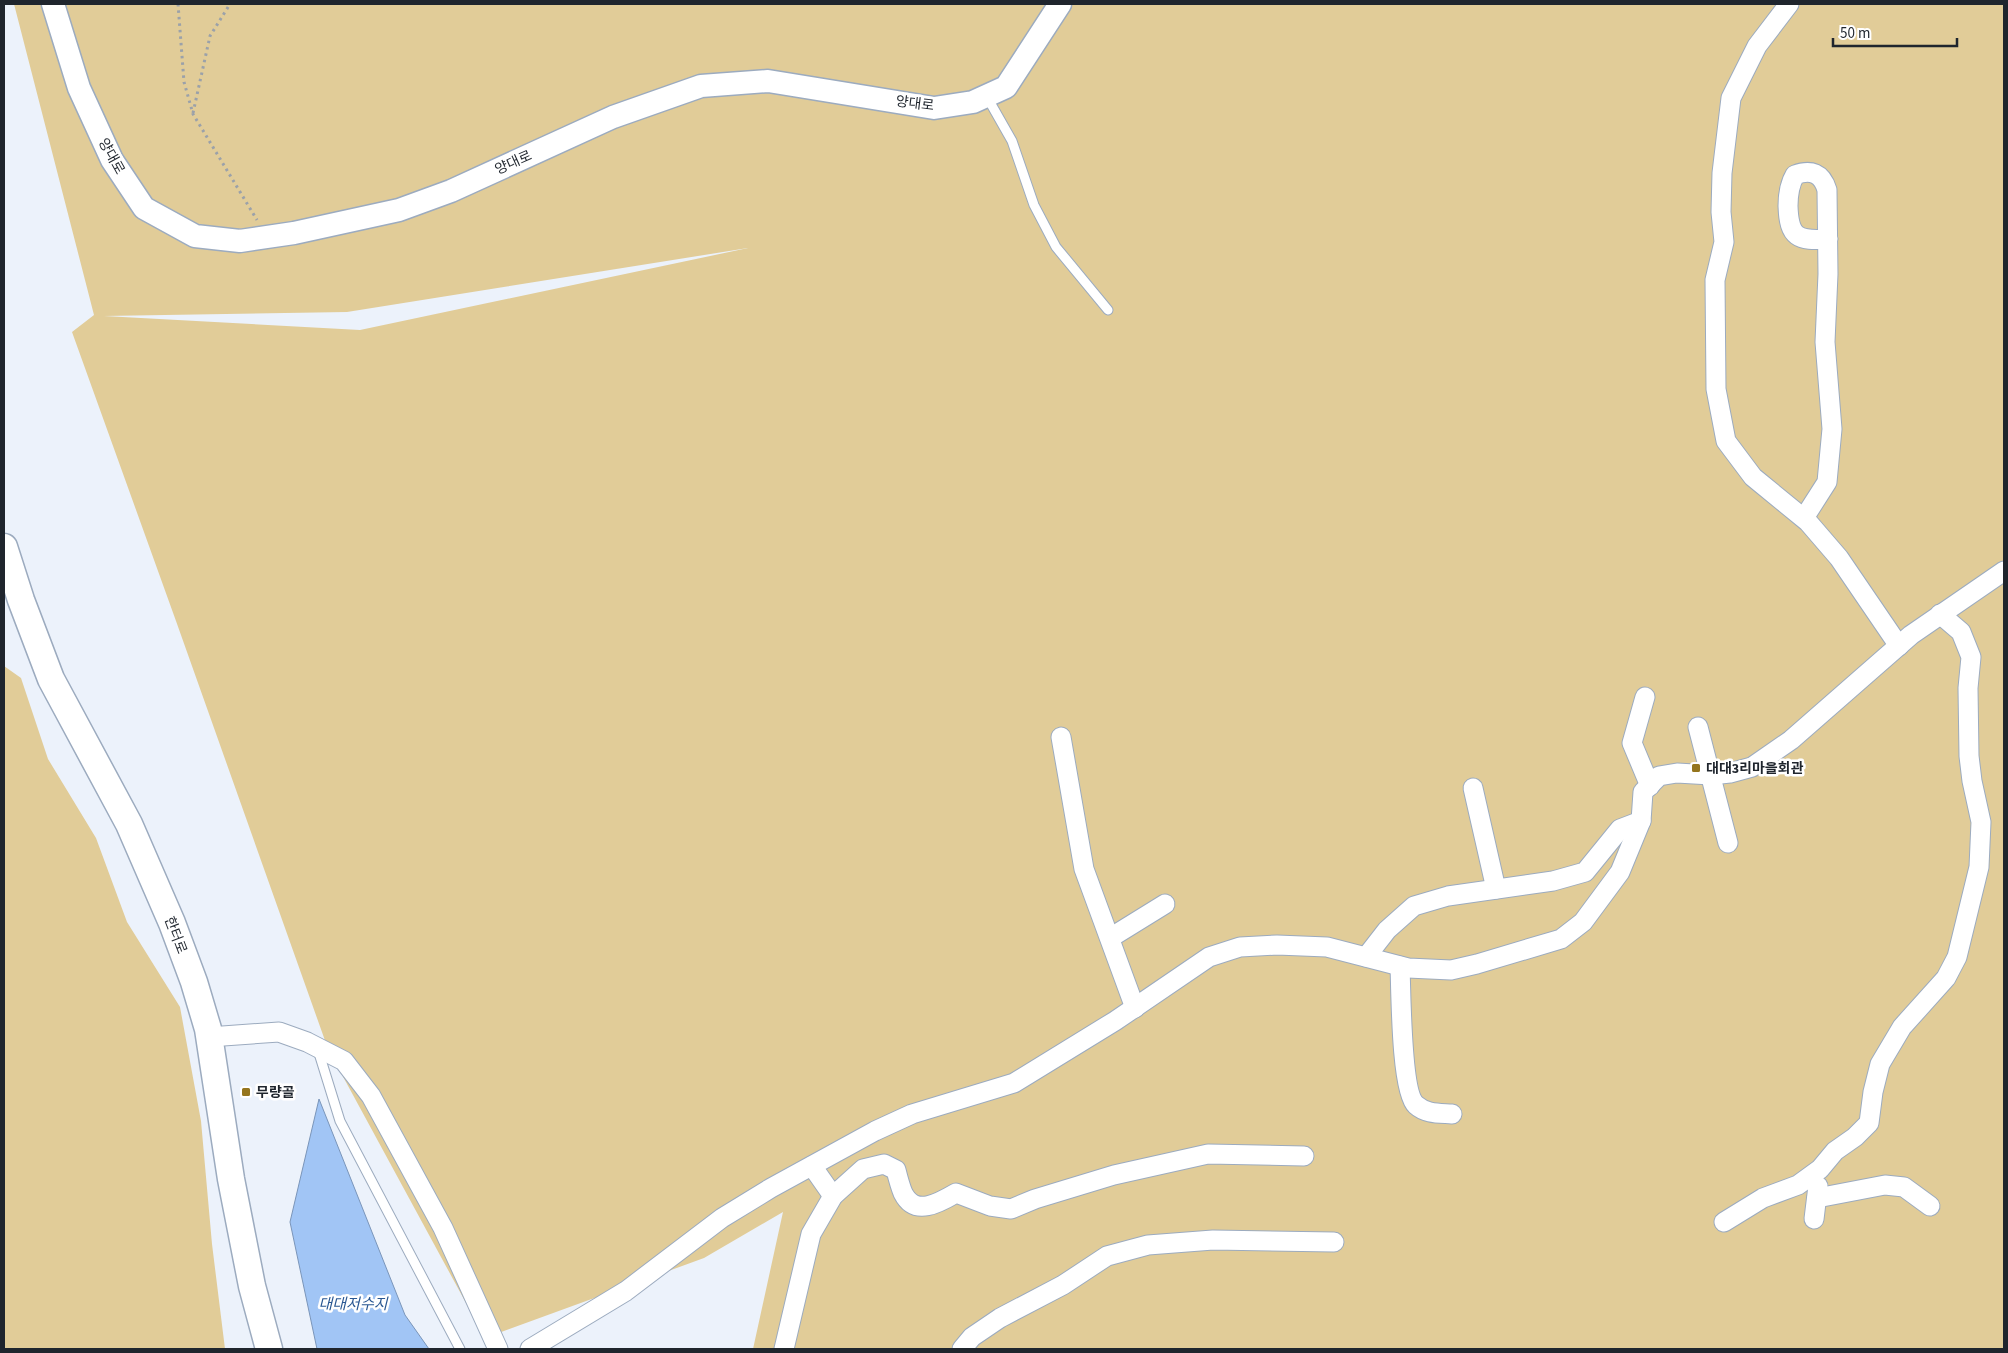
<svg xmlns="http://www.w3.org/2000/svg" width="2008" height="1353" font-family="'Source Sans 3','Noto Sans KR',sans-serif">
<style>
.green{fill:#e1cc98;fill-rule:evenodd}
.water{fill:#a1c5f5;stroke:#7a95b9}
.lines{fill:none;stroke-linecap:round;stroke-linejoin:round}
.service-casing{stroke:#9cabbf;stroke-width:11}
.minor-casing{stroke:#9cabbf;stroke-width:21}
.tertiary-casing{stroke:#9cabbf;stroke-width:25}
.secondary-casing{stroke:#9cabbf;stroke-width:29}
.path{stroke:#9ba1a9;stroke-width:3;stroke-dasharray:2.5 4;stroke-linecap:butt}
.service{stroke:#fff;stroke-width:9}
.minor{stroke:#fff;stroke-width:19}
.tertiary{stroke:#fff;stroke-width:22}
.secondary{stroke:#fff;stroke-width:26}
.poi-dot{fill:#95751d;stroke:#fff;stroke-width:2}
.labels{text-anchor:middle;stroke-width:5;stroke-linejoin:round;paint-order:stroke}
.street-label{font-size:14px;fill:#1f252d;stroke:#fff}
.poi-label{font-size:14px;font-weight:bold;fill:#1f252d;stroke:#fff;text-anchor:start}
.water-label{font-size:15px;font-style:italic;fill:#295792;stroke:#fff}
</style>
<rect width="100%" height="100%" fill="#ecf2fb"/>
<g class="green">
<path d="M14,4H2004V1349H753L783,1212L704,1258L485,1338L328,1049L176,621L72,332L94,315ZM748,248L360,330L104,316L347,312Z"/>
<polygon points="4,666 21,678 48,759 96,838 127,922 180,1007 201,1121 212,1244 225,1349 4,1349"/>
</g>
<polygon class="water" points="319,1099 405,1315 429,1349 317,1349 290,1222"/>
<g class="lines">
<defs>
<g id="service">
<polyline points="987,97 1012,141 1034,205 1056,247 1108,310"/>
<polyline points="318,1050 340,1121 460,1349"/>
</g>
<g id="minor">
<polyline points="1789,4 1757,46 1731,98 1722,173 1721,212 1724,242 1715,280 1716,389 1726,441 1753,477 1808,522 1839,558 1899,646"/>
<path d="M1804,518L1827,482L1832,429L1825,342L1828,274L1827,190C1822,173 1811,169 1795,175C1789,185 1788,195 1788,206C1789,238 1798,241 1828,239"/>
<polyline points="1645,697 1632,743 1650,786"/>
<polyline points="1698,727 1728,843"/>
<polyline points="1061,737 1084,869 1135,1008"/>
<polyline points="1473,788 1496,889"/>
<polyline points="1110,938 1165,904"/>
<polyline points="1366,957 1387,930 1414,906 1448,896 1553,881 1585,872 1620,829 1641,821"/>
<path d="M1400,966C1401,990 1401,1092 1416,1105C1426,1114 1439,1113 1452,1114"/>
<polyline points="209,1037 279,1032 307,1042 344,1061 371,1096 443,1228 498,1349"/>
<polyline points="812,1166 833,1196"/>
<polyline points="1817,1198 1885,1185 1904,1187 1930,1206"/>
<polyline points="1814,1219 1818,1186"/>
<polyline points="1724,1222 1763,1198 1798,1185 1820,1169 1835,1151 1855,1137 1869,1123 1873,1092 1880,1064 1902,1027 1946,978 1957,957 1979,867 1981,822 1972,781 1969,756 1968,688 1971,657 1961,632 1940,614"/>
<polyline points="530,1349 626,1291 722,1218 771,1188 875,1131 912,1114 1014,1083 1115,1021 1209,957 1240,947 1277,945 1327,947 1408,968 1451,970 1477,964 1561,939 1583,922 1620,872 1641,821 1643,792 1659,776 1677,773 1711,775 1730,773 1752,767 1791,740 1911,635 2004,571"/>
<path d="M784,1349L811,1234L833,1196L863,1169L884,1164L896,1170C898,1178 900,1186 903,1193C915,1217 939,1203 956,1193L990,1206L1011,1209L1035,1199L1114,1175L1208,1154L1304,1156"/>
<polyline points="962,1349 972,1337 1000,1318 1063,1285 1107,1256 1148,1245 1213,1240 1334,1242"/>
</g>
<polyline id="tertiary" points="53,4 79,88 112,160 144,208 195,236 240,241 294,233 399,210 451,191 613,117 701,86 768,81 934,108 973,102 1006,87 1060,4"/>
<polyline id="secondary" points="4,547 21,600 51,679 129,824 172,923 194,982 208,1029 231,1179 252,1286 269,1349"/>
</defs>
<use href="#service" class="service-casing"/>
<use href="#minor" class="minor-casing"/>
<use href="#tertiary" class="tertiary-casing"/>
<use href="#secondary" class="secondary-casing"/>
<g class="path">
<polyline points="178,4 184,82 193,114 257,220"/>
<polyline points="193,113 210,36 230,4"/>
</g>
<use href="#service" class="service"/>
<use href="#minor" class="minor"/>
<use href="#tertiary" class="tertiary"/>
<use href="#secondary" class="secondary"/>
</g>
<g class="poi-dot">
<rect x="1691" y="763" width="10" height="10" rx="2.5"/>
<rect x="241" y="1087" width="10" height="10" rx="2.5"/>
</g>
<g class="labels">
<g class="street-label">
<text transform="translate(915 103) rotate(7)" y="5">양대로</text>
<text transform="translate(112 156) rotate(61)" y="5">양대로</text>
<text transform="translate(513 162) rotate(-24)" y="5">양대로</text>
<text transform="translate(176 935) rotate(69)" y="5">한터로</text>
</g>
<g class="poi-label">
<text x="1706" y="773">대대3리마을회관</text>
<text x="256" y="1097">무량골</text>
</g>
<g class="water-label">
<text x="353" y="1309">대대저수지</text>
</g>
</g>
<rect width="2008" height="1353" fill="none" stroke="#1f252d" stroke-width="10"/>
<path d="M1833 38v8h124v-8" fill="none" stroke="#1f252d" stroke-width="2.5"/>
<text x="1840" y="38" font-size="15" fill="#1f252d" stroke="#ffffff" stroke-width="4" paint-order="stroke">50 m</text>
</svg>
